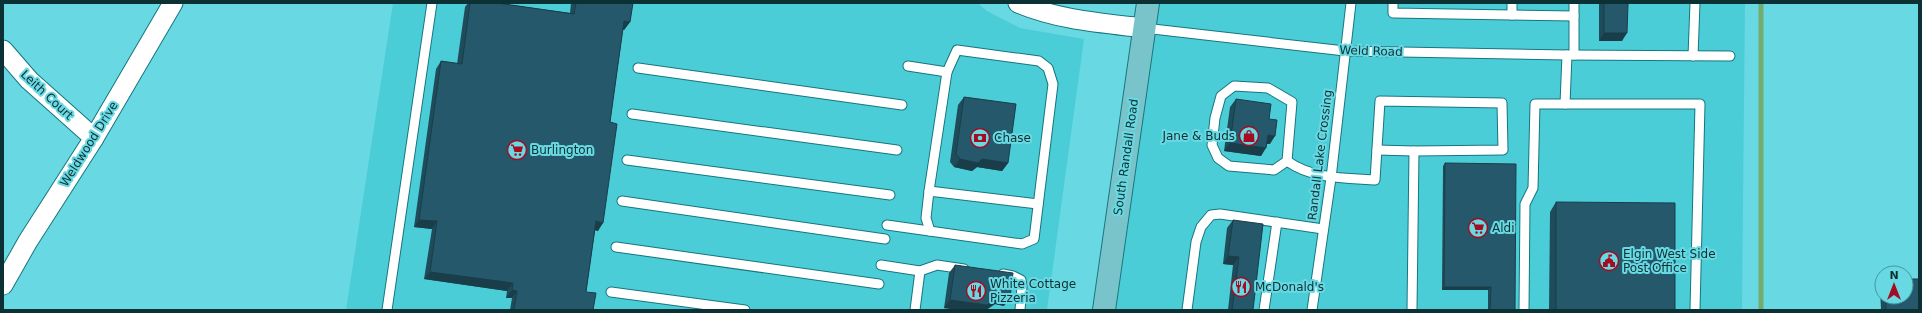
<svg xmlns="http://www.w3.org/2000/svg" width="1922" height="313" font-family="'DejaVu Sans',sans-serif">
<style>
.built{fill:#4bcdd8}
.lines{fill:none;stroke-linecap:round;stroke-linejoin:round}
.stream{stroke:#72ac70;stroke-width:5}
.service-casing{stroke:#16767e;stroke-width:11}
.minor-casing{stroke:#16767e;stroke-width:21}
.primary-casing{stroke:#19777e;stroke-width:24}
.service{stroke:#fff;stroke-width:9}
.minor{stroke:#fff;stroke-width:19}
.primary{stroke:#79c4ca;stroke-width:22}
.wall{fill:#1f4c5b}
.shaded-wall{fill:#193e4a}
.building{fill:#24586a;stroke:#193e4a}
.labels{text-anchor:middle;stroke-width:4;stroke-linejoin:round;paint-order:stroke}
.street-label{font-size:12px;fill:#0c3134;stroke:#68d9e3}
.poi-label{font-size:12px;fill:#0c3134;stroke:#68d9e3;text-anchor:start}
</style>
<rect width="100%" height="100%" fill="#68d9e3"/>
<g class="built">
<polygon points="393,3 978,3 987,11 1020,28 1084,39 1047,310 346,310"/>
<polygon points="1153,3 1745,3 1742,310 1110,310"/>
</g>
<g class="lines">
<polyline class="stream" points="1761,310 1761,3"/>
<defs>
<g id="service">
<polyline points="1393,3 1393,13 1574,16"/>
<polyline points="1512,3 1512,15"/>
<polyline points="1144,28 1345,51 1567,55 1730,56"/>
<polyline points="1567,55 1565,104 1700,104 1695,310"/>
<polyline points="1574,55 1574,3"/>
<polyline points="1693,56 1695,3"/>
<polyline points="638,68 902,105"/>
<polygon points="1234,86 1268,88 1292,102 1287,161 1274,170 1229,166 1218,158 1212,145 1215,118 1221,96"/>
<polyline points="632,114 897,150"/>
<polyline points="1377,150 1414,151"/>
<polyline points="627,160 890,195"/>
<path d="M1287,161C1312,179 1345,178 1375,180L1380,101L1502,103L1503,150L1414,151L1412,310"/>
<polyline points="929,191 947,72"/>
<polyline points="622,201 885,239"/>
<polyline points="887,225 1022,244 1034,239 1053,84 1048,68 1039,61 957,50 947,72 908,66"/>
<polyline points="930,231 926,218 929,191 1038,204"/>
<polyline points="616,247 879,284"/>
<polyline points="881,265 920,271 937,265 964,269"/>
<polyline points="1003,274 1013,276 1021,280 1022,286 1020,310"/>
<polyline points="611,292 745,310"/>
<polyline points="387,310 432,3"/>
<polyline points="915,310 920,271"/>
<polyline points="1187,310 1196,242 1201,227 1211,215 1220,214 1323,229"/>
<polyline points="1264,310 1277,222"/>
<polyline points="1312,310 1331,178 1351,3"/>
<polyline points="1524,310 1525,204 1533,188 1535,104 1565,104"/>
</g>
<g id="minor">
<path d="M1018,3C1058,20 1102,23 1144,28"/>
<polyline points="3,50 29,80 94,138"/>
<polyline points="3,285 28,241 94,138 173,3"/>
</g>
<polyline id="primary" points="1104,310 1148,3"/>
</defs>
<use href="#service" class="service-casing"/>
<use href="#minor" class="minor-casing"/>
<use href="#primary" class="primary-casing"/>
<use href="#service" class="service"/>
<use href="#minor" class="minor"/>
<use href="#primary" class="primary"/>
</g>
<g class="wall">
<polygon points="468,3 497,3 570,13 571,3 633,3 630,22 624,30 623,29 610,122 598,231 595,230 586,292 593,310 510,310 512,298 506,298 507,291 424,279 432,229 414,227 436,69 441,61 457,64 465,7"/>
<polygon points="1599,3 1628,3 1622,41 1599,41"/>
<polygon points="964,97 1008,163 1002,171 977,167 972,171 954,167 950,162 958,105"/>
<polygon points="1236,99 1269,119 1270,144 1267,144 1261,156 1224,151 1230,107"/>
<polygon points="1445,163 1515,310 1488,310 1488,290 1442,290 1443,166"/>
<polygon points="1556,202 1675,310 1549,310 1550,212"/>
<polygon points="1233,220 1253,310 1228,310 1233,265 1223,264 1227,228"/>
<polygon points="955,265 1004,306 995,304 986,310 960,310 944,308 949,273"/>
<polygon points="1882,285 1882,297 1906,297 1919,310 1881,310 1880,288"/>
</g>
<g class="shaded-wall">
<polygon points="624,21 630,22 624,30 618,29"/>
<polygon points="1604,33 1627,33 1622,41 1599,41"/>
<polygon points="1268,135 1275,136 1270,144 1262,143"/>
<polygon points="1230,143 1266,148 1261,156 1224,151"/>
<polygon points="960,159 982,159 1008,163 1002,171 977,167 972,171 954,167"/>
<polygon points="419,220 437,221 432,229 414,227"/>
<polygon points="596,221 603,223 598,231 591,229"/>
<polygon points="1228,256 1239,257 1233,265 1223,264"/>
<polygon points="430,272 513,283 507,291 424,279"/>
<polygon points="1444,287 1491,287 1488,290 1442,290"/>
<polygon points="512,290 517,291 512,298 506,298"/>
<polygon points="1001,296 1010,298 1004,306 995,304 986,310 960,310 944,308 950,300"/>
</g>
<g class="building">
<polygon points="470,3 497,3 574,14 576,3 633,3 630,22 624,21 610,122 617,124 603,223 596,221 586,292 596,293 593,310 514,310 517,291 512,290 513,283 430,272 437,221 419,220 441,61 462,64"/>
<polygon points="1604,3 1628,3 1627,33 1604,33"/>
<polygon points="964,97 1016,104 1008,163 982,159 978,163 960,159 956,154"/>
<polygon points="1236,99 1271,104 1269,119 1277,120 1275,136 1268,135 1266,148 1230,143"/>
<polygon points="1445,163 1516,164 1515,310 1490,310 1491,287 1444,287"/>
<polygon points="1556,202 1675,203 1675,310 1556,310"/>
<polygon points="1233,220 1263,224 1253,310 1232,310 1239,257 1228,256"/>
<polygon points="955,265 1013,273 1010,298 1001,296 987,305 950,300"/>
<polygon points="1906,279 1919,279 1919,310 1886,310 1886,297 1906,297"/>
</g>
<defs>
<symbol id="shop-ring" viewBox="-11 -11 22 22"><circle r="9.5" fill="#68d9e3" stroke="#a50c21" stroke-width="1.5"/><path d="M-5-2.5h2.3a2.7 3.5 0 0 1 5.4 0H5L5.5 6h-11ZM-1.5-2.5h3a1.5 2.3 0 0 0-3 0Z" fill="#a50c21"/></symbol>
<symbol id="bank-ring" viewBox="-11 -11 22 22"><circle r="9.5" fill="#68d9e3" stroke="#a50c21" stroke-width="1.5"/><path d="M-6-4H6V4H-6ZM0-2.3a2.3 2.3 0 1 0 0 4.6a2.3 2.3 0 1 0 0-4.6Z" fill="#a50c21"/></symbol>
<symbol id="supermarket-ring" viewBox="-11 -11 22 22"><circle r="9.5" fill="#68d9e3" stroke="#a50c21" stroke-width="1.5"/><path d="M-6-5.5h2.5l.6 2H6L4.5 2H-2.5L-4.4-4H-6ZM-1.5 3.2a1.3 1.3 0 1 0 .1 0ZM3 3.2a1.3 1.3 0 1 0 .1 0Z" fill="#a50c21"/></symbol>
<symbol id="civic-ring" viewBox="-11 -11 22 22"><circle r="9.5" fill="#68d9e3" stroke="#a50c21" stroke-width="1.5"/><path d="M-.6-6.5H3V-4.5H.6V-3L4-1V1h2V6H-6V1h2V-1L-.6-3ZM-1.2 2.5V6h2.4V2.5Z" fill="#a50c21"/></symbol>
<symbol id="restaurant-ring" viewBox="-11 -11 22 22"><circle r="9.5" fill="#68d9e3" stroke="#a50c21" stroke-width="1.5"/><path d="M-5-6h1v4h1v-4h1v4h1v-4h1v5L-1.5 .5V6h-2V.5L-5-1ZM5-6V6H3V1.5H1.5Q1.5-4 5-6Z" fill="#a50c21"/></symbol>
</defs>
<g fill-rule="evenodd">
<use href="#shop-ring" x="1238" y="125" width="22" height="22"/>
<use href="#bank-ring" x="969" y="127" width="22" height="22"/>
<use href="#supermarket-ring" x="506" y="139" width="22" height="22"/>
<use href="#supermarket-ring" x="1467" y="217" width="22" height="22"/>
<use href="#civic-ring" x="1598" y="250" width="22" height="22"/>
<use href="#restaurant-ring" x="1230" y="276" width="22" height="22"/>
<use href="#restaurant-ring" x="965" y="280" width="22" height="22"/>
</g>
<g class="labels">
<g class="street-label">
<text transform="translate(1371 51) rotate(2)" y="4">Weld Road</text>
<text transform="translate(47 95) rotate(43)" y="4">Leith Court</text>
<text transform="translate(89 144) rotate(-58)" y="4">Weldwood Drive</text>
<text transform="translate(1320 155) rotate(-83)" y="4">Randall Lake Crossing</text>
<text transform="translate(1126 157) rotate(-82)" y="4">South Randall Road</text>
</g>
<g class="poi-label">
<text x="1235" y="140" text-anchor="end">Jane &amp; Buds</text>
<text x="994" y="142">Chase</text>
<text x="531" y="154">Burlington</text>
<text x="1492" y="232">Aldi</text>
<text x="1623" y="258">Elgin West Side<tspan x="1623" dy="14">Post Office</tspan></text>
<text x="990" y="288">White Cottage<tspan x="990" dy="14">Pizzeria</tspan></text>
<text x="1255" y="291">McDonald's</text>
</g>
</g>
<rect width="1922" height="313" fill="none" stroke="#0c3134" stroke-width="8"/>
<g transform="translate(1894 285)"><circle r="19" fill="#68d9e3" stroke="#43969d"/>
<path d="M0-3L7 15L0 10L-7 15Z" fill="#a50c21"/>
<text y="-6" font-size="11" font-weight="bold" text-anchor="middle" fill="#0c3134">N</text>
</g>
</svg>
